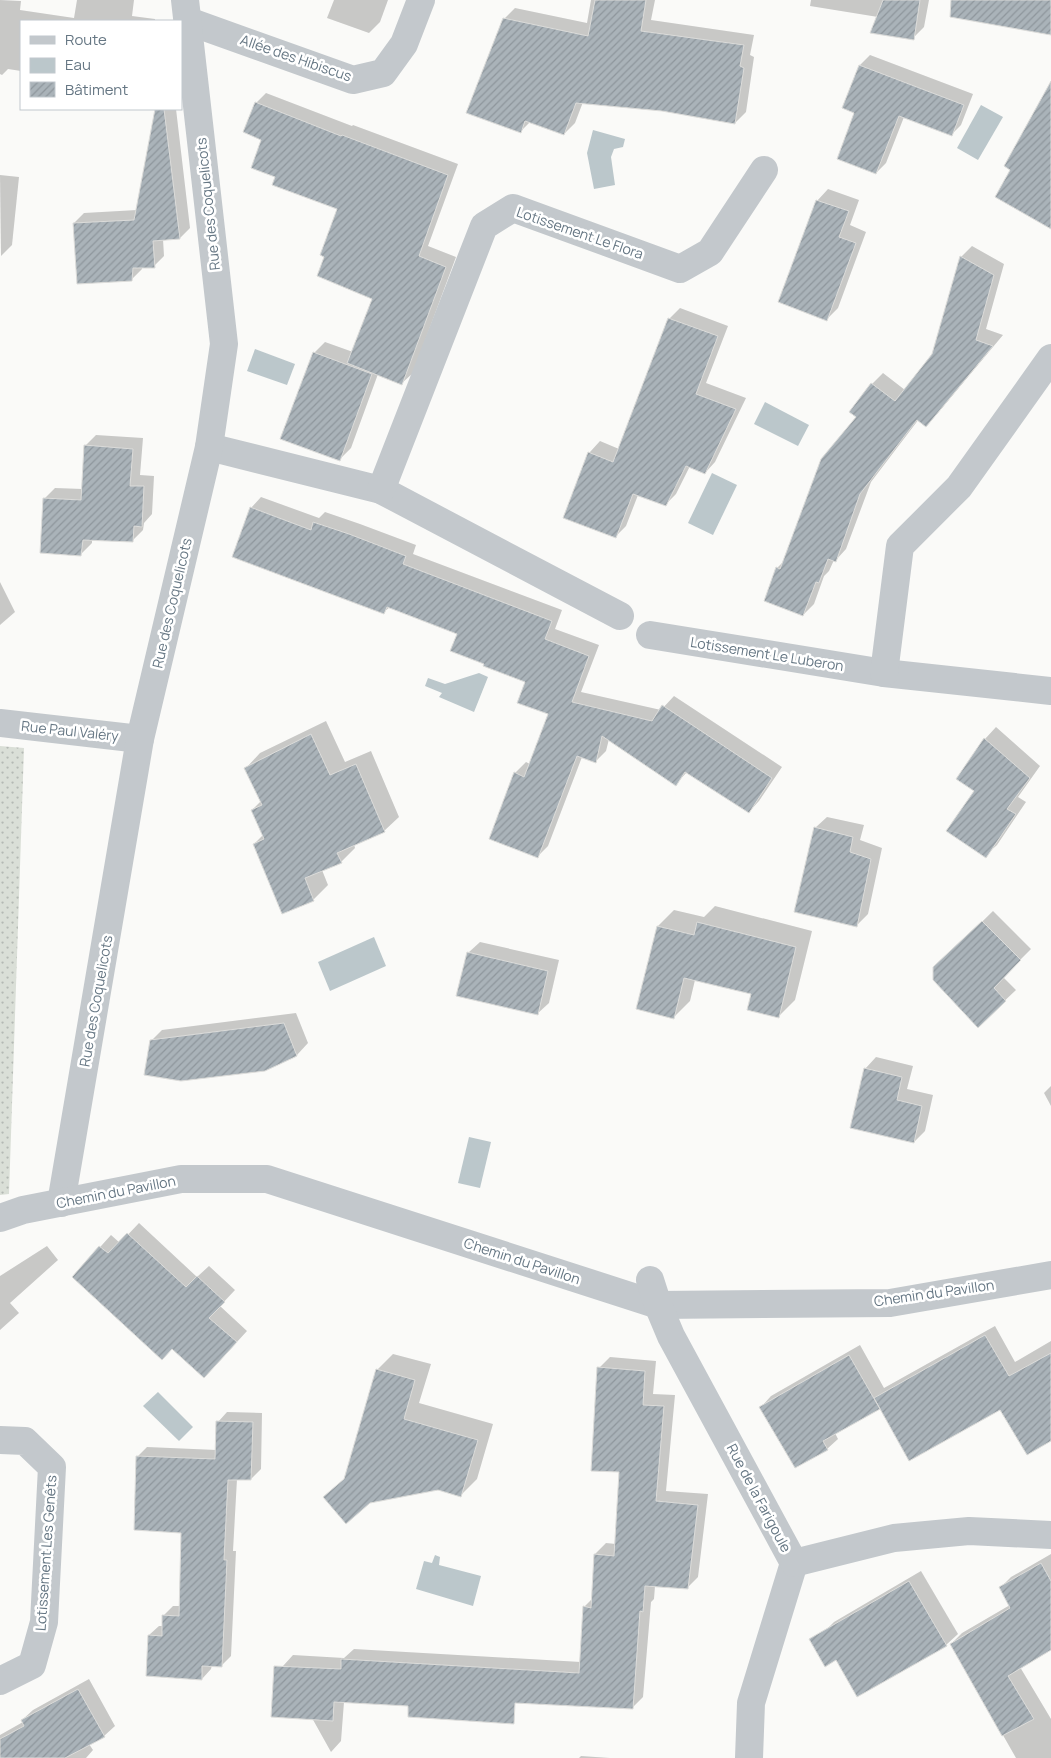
<svg xmlns="http://www.w3.org/2000/svg" width="1051" height="1758" font-family="Manrope,sans-serif">
<style>
.garden{fill:url(#garden-dots)}
.water{fill:#bbc7cb}
.shadow{fill:#0003}
.building{fill:url(#building-hatch);stroke:#dcdcda}
.lines{fill:none;stroke-linecap:round;stroke-linejoin:round}
.minor{stroke:#c3c8cc;stroke-width:28}
.labels{text-anchor:middle;stroke-width:5;stroke-linejoin:round;paint-order:stroke}
.street-label{font-size:14px;fill:#657683;stroke:#fff}
</style>
<defs>
<pattern id="garden-dots" width="8" height="8" patternUnits="userSpaceOnUse" patternTransform="scale(1.25)"><rect width="8" height="8" fill="#dadfd7"/><path d="M2 2h.1M6 6h.1" fill="none" stroke="#b4b9b4" stroke-width="1.8" stroke-linecap="round"/></pattern>
<pattern id="building-hatch" width="6" height="6" patternUnits="userSpaceOnUse" patternTransform="scale(1.25)"><rect width="6" height="6" fill="#aab3b9"/><path d="M-1 1l2-2M0 6l6-6M5 7l2-2" fill="none" stroke="#8e969c"/></pattern>
</defs>
<rect width="100%" height="100%" fill="#fafaf8"/>
<polygon class="garden" points="0,746 24,748 9,1194 0,1195"/>
<g class="water">
<polygon points="981,105 1003,117 978,160 957,148"/>
<polygon points="593,130 625,139 623,147 614,149 611,157 615,185 594,189 587,153"/>
<polygon points="255,349 295,364 287,385 247,371"/>
<polygon points="765,402 809,425 798,446 754,424"/>
<polygon points="712,473 737,485 713,535 688,523"/>
<polygon points="479,673 488,677 474,712 439,697 442,693 425,686 428,678 445,684"/>
<polygon points="374,937 386,966 330,991 318,962"/>
<polygon points="469,1137 491,1142 480,1188 458,1183"/>
<polygon points="158,1392 193,1427 179,1441 143,1406"/>
<polygon points="435,1555 440,1557 439,1565 481,1576 473,1606 416,1589 424,1561 432,1563"/>
</g>
<g class="shadow">
<polygon points="0,0 21,1 20,10 74,18 77,0 134,0 132,16 155,19 155,21 21,21 21,71 8,69 2,75 0,74"/>
<polygon points="334,0 388,0 380,22 369,33 327,18"/>
<polygon points="591,0 655,0 651,20 754,35 750,55 754,57 746,112 735,123 662,110 583,102 575,123 564,134 530,122 520,132 504,19 515,8 587,23"/>
<polygon points="811,0 929,0 924,27 913,38 878,17 810,6"/>
<polygon points="870,55 973,94 961,125 951,135 904,117 886,163 876,173 856,112 860,65"/>
<polygon points="266,93 352,126 353,125 458,164 428,246 456,257 413,373 402,383 378,374 351,448 340,459 314,353 325,342 353,352 374,299 326,256 338,208 277,176 263,140 256,103"/>
<polygon points="154,109 176,109 190,228 180,238 163,239 164,256 154,266 142,267 142,269 131,280 74,223 84,213 137,210 156,109"/>
<polygon points="0,175 19,177 12,245 1,256"/>
<polygon points="828,189 859,200 850,225 866,232 838,308 827,319 817,201"/>
<polygon points="972,246 1004,264 986,329 1003,335 937,414 926,425 919,419 871,482 846,549 836,560 834,560 829,571 824,576 814,604 803,615 777,568 784,561 858,417 851,412 872,384 883,373 905,390 933,355 961,257"/>
<polygon points="680,308 728,326 706,383 746,398 715,462 705,473 690,466 676,494 665,505 638,495 626,526 615,537 565,517 590,452 600,441 619,449 669,319"/>
<polygon points="96,435 143,438 140,475 154,476 152,514 144,523 143,530 132,541 92,539 92,543 81,554 44,499 55,488 83,489 85,446"/>
<polygon points="261,497 319,518 325,512 360,524 416,545 413,554 562,610 555,629 599,645 581,692 661,710 674,696 782,767 759,801 749,812 687,772 676,784 609,739 606,751 595,762 582,757 548,846 538,856 515,773 526,762 530,764 550,713 526,682 485,663 459,633 390,607 384,612 251,508"/>
<polygon points="0,582 15,612 0,625"/>
<polygon points="326,721 345,762 371,751 399,817 384,831 354,844 355,848 341,862 322,870 328,885 314,899 283,912 254,844 263,835 252,810 261,801 246,768 260,753"/>
<polygon points="996,727 1040,766 1018,797 1026,802 997,845 985,856 975,791 958,779 985,739"/>
<polygon points="827,817 864,825 860,840 882,848 868,914 857,925 815,828"/>
<polygon points="715,906 812,931 795,1000 778,1017 752,993 695,980 690,1001 674,1017 658,926 674,910 704,917"/>
<polygon points="993,911 1031,949 1003,977 1016,990 978,1026 935,968"/>
<polygon points="480,942 559,960 549,1003 537,1014 468,953"/>
<polygon points="296,1013 308,1043 297,1055 264,1069 151,1041 162,1030"/>
<polygon points="876,1057 913,1066 907,1089 933,1095 925,1131 914,1142 865,1069"/>
<polygon points="1051,1086 1051,1106 1044,1093"/>
<polygon points="139,1223 197,1277 209,1266 235,1290 220,1306 247,1331 215,1366 172,1347 74,1276 111,1235 120,1243"/>
<polygon points="47,1246 58,1260 10,1303 19,1313 0,1330 0,1276"/>
<polygon points="995,1326 1015,1362 1051,1341 1051,1440 1001,1408 880,1406 835,1433 838,1439 827,1449 761,1407 771,1396 860,1345 884,1388"/>
<polygon points="393,1354 431,1364 419,1403 493,1424 477,1479 461,1495 438,1488 325,1497 347,1476 377,1370"/>
<polygon points="610,1357 656,1361 653,1394 675,1395 666,1491 708,1494 698,1577 687,1588 655,1586 654,1599 651,1602 643,1697 632,1708 416,1696 344,1702 341,1741 331,1752 283,1666 293,1655 344,1658 354,1649 581,1662 584,1607 592,1599 595,1554 606,1543 616,1544 620,1471 599,1368"/>
<polygon points="227,1412 262,1413 261,1469 251,1479 237,1479 233,1551 236,1551 231,1656 221,1666 212,1665 211,1669 202,1679 149,1635 159,1626 163,1626 163,1616 173,1606 181,1606 182,1532 137,1457 147,1447 217,1450 218,1422"/>
<polygon points="1051,1554 1051,1649 1020,1667 1051,1719 1051,1758 1016,1758 951,1644 962,1633 1010,1605 1000,1588 1011,1577"/>
<polygon points="921,1571 958,1634 946,1645 858,1695 823,1633 834,1622"/>
<polygon points="89,1679 115,1726 104,1736 89,1744 93,1750 86,1758 0,1758 0,1735 23,1722 22,1720 33,1710"/>
<polygon points="581,1756 610,1758 579,1758"/>
</g>
<g class="building">
<polygon points="595,0 646,0 641,31 744,45 740,66 744,68 735,124 662,111 576,103 564,135 525,121 521,133 466,113 503,18 588,36"/>
<polygon points="883,0 920,0 914,40 870,33"/>
<polygon points="951,0 1051,0 1051,35 950,17"/>
<polygon points="859,65 964,105 952,136 899,116 876,174 837,159 854,113 842,108"/>
<polygon points="1051,81 1051,229 995,197 1010,170 1004,166"/>
<polygon points="255,102 341,136 342,135 448,175 419,256 446,267 402,385 347,363 372,299 317,276 324,257 320,255 337,209 272,185 275,177 251,168 261,140 243,132"/>
<polygon points="155,109 164,109 180,239 153,241 155,268 133,268 132,281 77,284 73,223 134,220"/>
<polygon points="816,200 849,211 839,237 856,243 827,321 778,302"/>
<polygon points="960,256 994,275 976,340 993,346 926,427 917,420 860,494 836,562 828,559 819,583 816,582 803,616 764,601 776,567 780,569 821,459 856,417 849,412 871,383 895,401 932,354"/>
<polygon points="668,318 718,336 696,394 736,409 705,474 686,466 666,506 633,494 616,538 563,518 588,452 613,462"/>
<polygon points="313,352 372,374 340,461 280,439"/>
<polygon points="84,445 133,449 130,486 144,486 142,527 134,526 133,542 83,540 81,556 40,553 43,498 81,500"/>
<polygon points="250,507 311,530 313,522 349,534 406,556 403,564 552,621 545,639 589,656 572,702 652,721 662,705 772,778 749,813 685,772 676,786 602,736 596,763 577,756 538,858 489,839 514,772 524,777 548,714 517,703 525,682 483,666 484,664 450,651 457,634 387,607 384,614 232,557"/>
<polygon points="311,734 330,775 356,764 385,832 337,853 342,863 305,878 314,901 282,914 253,844 264,839 251,810 262,805 244,768"/>
<polygon points="984,738 1030,778 1007,809 1016,814 986,858 946,831 974,791 956,779"/>
<polygon points="814,827 853,837 850,852 871,859 857,927 794,912"/>
<polygon points="982,921 1021,960 994,988 1006,1001 978,1028 933,980 933,967"/>
<polygon points="697,922 796,947 779,1018 747,1010 751,994 684,978 674,1019 636,1009 657,926 694,935"/>
<polygon points="467,952 548,971 538,1015 456,996"/>
<polygon points="284,1023 297,1056 265,1071 181,1081 144,1075 150,1040"/>
<polygon points="864,1068 902,1077 897,1100 922,1106 914,1143 850,1128"/>
<polygon points="127,1233 186,1287 197,1276 225,1302 209,1318 237,1342 204,1378 172,1349 162,1360 72,1277 99,1246 108,1253"/>
<polygon points="985,1335 1009,1376 1051,1353 1051,1441 1027,1455 1000,1410 909,1461 874,1398"/>
<polygon points="849,1355 880,1409 823,1441 828,1450 795,1468 759,1407"/>
<polygon points="597,1367 645,1371 643,1405 664,1406 656,1501 698,1505 688,1589 645,1586 643,1612 640,1611 633,1709 515,1703 514,1724 408,1717 408,1706 334,1702 333,1721 271,1717 274,1666 341,1669 341,1659 579,1673 583,1606 591,1608 594,1554 614,1556 619,1472 591,1471"/>
<polygon points="376,1369 415,1380 404,1419 478,1440 461,1497 438,1490 370,1503 346,1524 323,1497 344,1479"/>
<polygon points="216,1421 253,1422 251,1480 228,1480 224,1560 227,1560 222,1667 202,1666 202,1680 146,1676 148,1635 162,1636 162,1615 179,1616 181,1533 134,1530 136,1456 215,1459"/>
<polygon points="1041,1563 1051,1581 1051,1650 1008,1676 1034,1719 1002,1736 950,1644 1010,1608 999,1587"/>
<polygon points="909,1581 947,1646 857,1697 836,1660 825,1667 809,1639"/>
<polygon points="78,1689 105,1737 65,1758 0,1758 0,1739 24,1726 21,1720"/>
</g>
<g class="lines">
<g class="minor">
<polyline points="188,21 353,80 383,73 404,44 421,0"/>
<polyline points="209,447 381,490 620,616"/>
<polyline points="381,490 484,226 513,208 680,269 710,252 764,170"/>
<polyline points="650,635 884,673 1051,691"/>
<polyline points="884,673 900,546 959,487 1051,358"/>
<polyline points="0,723 140,739"/>
<polyline points="61,1203 140,739 209,447 224,344 185,0"/>
<polyline points="0,1218 23,1210 181,1179 267,1179 658,1305 890,1303 1051,1275"/>
<polyline points="650,1280 658,1305 671,1336 794,1563 751,1703 749,1758"/>
<polyline points="0,1440 25,1441 52,1467 44,1622 32,1665 0,1681"/>
<polyline points="794,1563 894,1538 969,1531 1051,1535"/>
</g>
</g>
<g class="labels">
<g class="street-label">
<text transform="translate(296 58) rotate(19)" y="5">Allée des Hibiscus</text>
<text transform="translate(208 204) rotate(-96)" y="5">Rue des Coquelicots</text>
<text transform="translate(580 233) rotate(19)" y="5">Lotissement Le Flora</text>
<text transform="translate(172 603) rotate(-77)" y="5">Rue des Coquelicots</text>
<text transform="translate(767 654) rotate(9)" y="5">Lotissement Le Luberon</text>
<text transform="translate(70 731) rotate(6)" y="5">Rue Paul Valéry</text>
<text transform="translate(96 1001) rotate(-80)" y="5">Rue des Coquelicots</text>
<text transform="translate(116 1192) rotate(-11)" y="5">Chemin du Pavillon</text>
<text transform="translate(522 1261) rotate(18)" y="5">Chemin du Pavillon</text>
<text transform="translate(934 1293) rotate(-8)" y="5">Chemin du Pavillon</text>
<text transform="translate(759 1498) rotate(62)" y="5">Rue de la Farigoule</text>
<text transform="translate(46 1553) rotate(-86)" y="5">Lotissement Les Genêts</text>
</g>
</g>
<rect x="20" y="20" width="162" height="90" fill="#ffffff" stroke="#c1c8cd"/>
<rect x="30" y="36" width="25" height="8" fill="#c3c8cc" stroke="#c1c8cd"/>
<text x="65" y="45" font-size="15" fill="#657683">Route</text>
<rect x="30" y="58" width="25" height="15" fill="#bbc7cb" stroke="#c1c8cd"/>
<text x="65" y="70" font-size="15" fill="#657683">Eau</text>
<rect x="30" y="82" width="25" height="15" fill="url(#building-hatch)" stroke="#c1c8cd"/>
<text x="65" y="95" font-size="15" fill="#657683">Bâtiment</text>
</svg>
